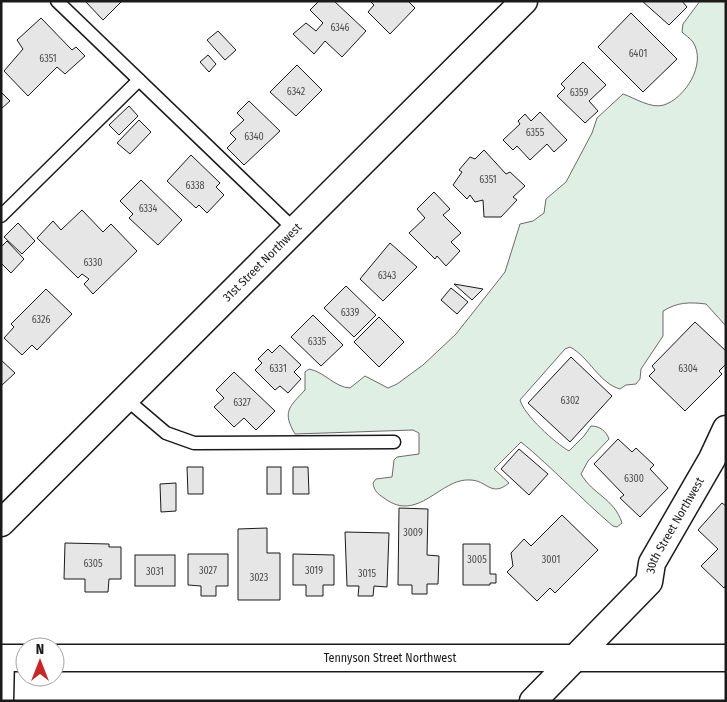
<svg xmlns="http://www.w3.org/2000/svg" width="727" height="702" font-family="'Fira Sans Condensed',sans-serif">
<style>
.green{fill:#e0efe3;stroke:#6a6a6a}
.building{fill:#e6e6e6;stroke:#1a1a1a}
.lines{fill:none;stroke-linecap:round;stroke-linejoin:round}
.service-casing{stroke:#1a1a1a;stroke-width:15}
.minor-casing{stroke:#1a1a1a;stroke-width:29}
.service{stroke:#fff;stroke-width:12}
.minor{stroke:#fff;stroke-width:26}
.labels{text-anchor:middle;stroke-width:4;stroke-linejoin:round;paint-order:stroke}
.number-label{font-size:10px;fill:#4d4d4d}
.street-label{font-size:12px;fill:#1a1a1a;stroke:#fff}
</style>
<rect width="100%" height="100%" fill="#fff"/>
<path class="green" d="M700,1H726V326L706,304C689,302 678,302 663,311V336L641,369L640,379L636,384L626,385L620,389C599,383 589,357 570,347L565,349L520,400C524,415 555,443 569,451L584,436L591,426C600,426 606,431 609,439L588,461L581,474C593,495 614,498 622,523L617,527L613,526C581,499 553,468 521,442L494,469L509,483C491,498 487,480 470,480C440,478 418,524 384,498C378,494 374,491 373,483L376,479L392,477L394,460L397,457L419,454V433L413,430L295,434C282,412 289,407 305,390V372L309,369C325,372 334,387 350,388L365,376L388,388L397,384L423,365L456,334L505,272L520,224L533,221L544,213L546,199L566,182L592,133L597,118L623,94C635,98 651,109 664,105C685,98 707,64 693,42C690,38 685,35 682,32L683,24Z"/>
<g class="building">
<polygon points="85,1 122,1 103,20"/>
<polygon points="319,1 334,1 366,31 342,57 325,41 314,54 293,34 306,23 316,31 323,23 310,10"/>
<polygon points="370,1 408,1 415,8 390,34 368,12 374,5"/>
<polygon points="642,1 682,1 687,7 669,25"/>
<polygon points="631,13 677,59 643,92 598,47"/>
<polygon points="41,18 72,50 76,47 85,56 65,74 57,67 28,96 4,71 23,49 17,40"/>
<polygon points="218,31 236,50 225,60 207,40"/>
<polygon points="208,55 216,64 209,72 200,62"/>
<polygon points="583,62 606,85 589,101 598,111 585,123 557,96 565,88 561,84"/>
<polygon points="297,65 322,90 296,116 270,92"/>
<polygon points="1,92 10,101 1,109"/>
<polygon points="249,101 280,131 244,165 227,148 236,139 230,133 244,120 237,113"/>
<polygon points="129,106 138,116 119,135 109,125"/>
<polygon points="540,112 567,140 554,152 547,144 530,160 517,146 513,150 503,140 520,124 518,121 525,114 531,121"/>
<polygon points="139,120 151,132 130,154 117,143"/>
<polygon points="484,150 506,174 510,172 525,186 513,197 517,200 501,217 484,217 483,200 475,202 470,195 467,199 453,185 462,172 459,170 470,157 475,159"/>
<polygon points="191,155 220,183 216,187 224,195 207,213 199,205 196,208 167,181"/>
<polygon points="141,180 182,220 158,245 129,218 133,214 120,201"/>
<polygon points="434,192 450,209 443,215 461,233 451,242 460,251 446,266 437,256 435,259 409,233 425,218 417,209"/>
<polygon points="82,210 103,232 111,224 137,251 93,294 84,284 89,279 82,274 78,278 37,238 53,221 61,230"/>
<polygon points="18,223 35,241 22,254 4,237"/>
<polygon points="7,241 24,259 11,273 1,263 1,247"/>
<polygon points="390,243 417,267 383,301 360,279"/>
<polygon points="454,284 483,289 472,300"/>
<polygon points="346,286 376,315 354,337 324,308"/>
<polygon points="451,288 468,302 457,314 441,300"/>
<polygon points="46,289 72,314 37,350 32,345 22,355 4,338 14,327 11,324"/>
<polygon points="313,315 343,345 321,366 291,337"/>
<polygon points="379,317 404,342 379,367 354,342"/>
<polygon points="695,322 726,351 726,364 719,371 722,374 685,411 649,376 655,370 652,366"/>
<polygon points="280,345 301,365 294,372 301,379 288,393 280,386 275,390 255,370 262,363 258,359 268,349 272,353"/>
<polygon points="571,357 612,396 570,442 528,403"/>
<polygon points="1,360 15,373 1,386"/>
<polygon points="234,372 275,411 256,430 244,418 234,427 214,407 224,398 216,390"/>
<polygon points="618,439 632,452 636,448 654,465 650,469 668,488 640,517 620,498 624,495 594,464"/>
<polygon points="519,449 548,474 529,495 501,469"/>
<polygon points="187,467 203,467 203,494 188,494"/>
<rect x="267" y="467" width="14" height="27"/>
<polygon points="293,467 308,467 309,494 293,494"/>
<polygon points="176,483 176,511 161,512 160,484"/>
<polygon points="722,503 726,506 726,585 724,588 701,566 718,549 698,530"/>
<polygon points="399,508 428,509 427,555 439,556 438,584 427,584 427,594 412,594 412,585 398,585"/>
<polygon points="562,515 598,550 555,593 550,588 537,601 507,572 513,566 511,553 524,539 531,546"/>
<polygon points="267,528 267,553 280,553 280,600 238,600 238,529"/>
<polygon points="345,532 389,533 387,587 374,586 373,596 358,596 359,586 347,586"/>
<polygon points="65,543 109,544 109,547 121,547 121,579 109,579 108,592 85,592 85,579 64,579"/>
<polygon points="463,544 490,544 490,574 496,574 496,583 490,583 490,585 463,585"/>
<polygon points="188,554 228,554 228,586 216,586 216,596 201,596 201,586 188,585"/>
<polygon points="293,554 334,555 334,585 323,585 323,596 306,596 306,585 293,585"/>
<rect x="135" y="555" width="40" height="31"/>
</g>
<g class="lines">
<defs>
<g id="service">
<polyline points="57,1 295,230"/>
<polyline points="1,216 139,80"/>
<polyline points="126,399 166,433 194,443 394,442"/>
<polyline points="7,701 8,658"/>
</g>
<g id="minor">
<path id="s1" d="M1,523L524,1"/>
<polyline points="1,658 25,658"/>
<path id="s2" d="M55,658H726"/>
<path id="s3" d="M533,701L649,582L652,563L712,459L726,429"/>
</g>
</defs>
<use href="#service" class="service-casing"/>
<use href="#minor" class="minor-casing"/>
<use href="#service" class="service"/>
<use href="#minor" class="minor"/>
</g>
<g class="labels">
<g class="number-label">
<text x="340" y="31">6346</text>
<text x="638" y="57">6401</text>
<text x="48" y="62">6351</text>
<text x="296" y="95">6342</text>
<text x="579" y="96">6359</text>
<text x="535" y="136">6355</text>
<text x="254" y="140">6340</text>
<text x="488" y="183">6351</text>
<text x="195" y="189">6338</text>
<text x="148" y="212">6334</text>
<text x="93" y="266">6330</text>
<text x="387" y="279">6343</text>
<text x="350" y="316">6339</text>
<text x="41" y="323">6326</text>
<text x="317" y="345">6335</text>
<text x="278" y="372">6331</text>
<text x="688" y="372">6304</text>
<text x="570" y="404">6302</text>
<text x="242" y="406">6327</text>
<text x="634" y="482">6300</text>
<text x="413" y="536">3009</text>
<text x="477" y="563">3005</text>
<text x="551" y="563">3001</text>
<text x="93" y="567">6305</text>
<text x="208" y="574">3027</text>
<text x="314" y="574">3019</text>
<text x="155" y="575">3031</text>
<text x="367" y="577">3015</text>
<text x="259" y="581">3023</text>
</g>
<g class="street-label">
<text dy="4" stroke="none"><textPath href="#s1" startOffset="369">31st Street Northwest</textPath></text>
<text dy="4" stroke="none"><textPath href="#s3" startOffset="229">30th Street Northwest</textPath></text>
<text dy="4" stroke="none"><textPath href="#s2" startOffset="335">Tennyson Street Northwest</textPath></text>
</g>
</g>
<rect width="727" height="702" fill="none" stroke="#1a1a1a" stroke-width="5"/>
<g transform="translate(40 662)"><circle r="24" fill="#ffffff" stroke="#a3a3a3"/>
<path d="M0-4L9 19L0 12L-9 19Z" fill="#c62828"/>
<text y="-8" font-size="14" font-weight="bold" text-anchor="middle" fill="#1a1a1a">N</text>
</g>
</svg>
